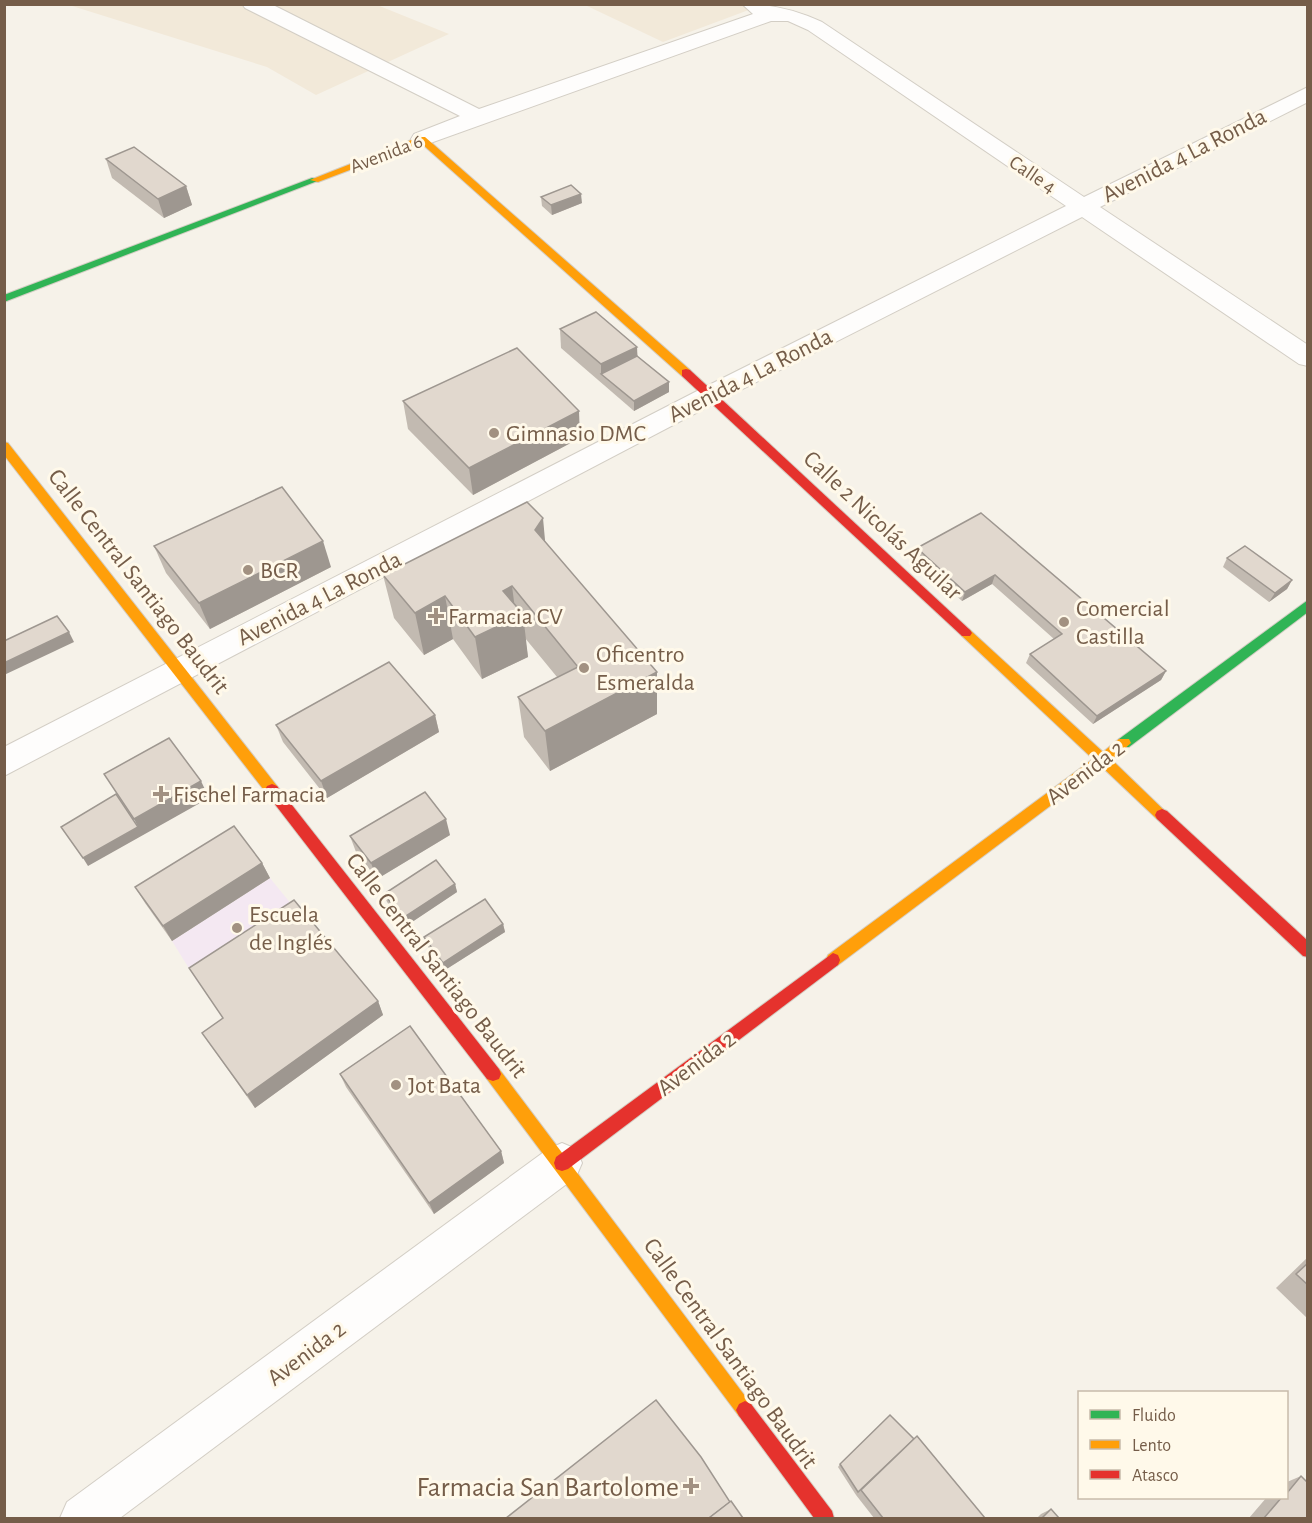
<svg xmlns="http://www.w3.org/2000/svg" width="1312" height="1523" font-family="'Alegreya Sans',sans-serif">
<style>
.residential{fill:#f2e9d9}
.education{fill:#f4e8f2}
.lines{fill:none;stroke-linecap:round;stroke-linejoin:round}
.street-casing{stroke:#d3cec5;stroke-width:2}
.fast-casing{stroke:#d4cec4;stroke-width:2}
.slow-casing{stroke:#d4cec4;stroke-width:2}
.jam-casing{stroke:#d4cec4;stroke-width:2}
.street{fill:#fefdfc;fill-rule:evenodd}
.fast{fill:#30b455;fill-rule:evenodd}
.slow{fill:#ff9f0a;fill-rule:evenodd}
.jam{fill:#e5322d;fill-rule:evenodd}
.wall{fill:#c2bab1}
.shaded-wall{fill:#9e9790}
.building{fill:#e1d8ce;stroke:#9e9790;stroke-width:1.5}
.poi-dot{fill:#a29181;stroke:#fff9ea;stroke-width:2}
.labels{text-anchor:middle;stroke-width:6;stroke-linejoin:round;paint-order:stroke}
.far-street-label{font-size:20px;fill:#755d49;stroke:#fff9ea}
.street-label{font-size:24px;fill:#755d49;stroke:#fff9ea}
.poi-label{font-size:24px;fill:#755d49;stroke:#fff9ea;text-anchor:start}
.near-poi-label{font-size:28px;fill:#755d49;stroke:#fff9ea;text-anchor:end}
</style>
<rect width="100%" height="100%" fill="#f6f2e9"/>
<g class="residential">
<polygon points="69,5 377,5 449,34 316,95 267,67"/>
<polygon points="585,5 762,5 663,42"/>
</g>
<polygon class="education" points="270,878 301,916 198,983 172,941"/>
<g class="lines">
<defs>
<g id="street">
<path d="M242,4H271L283,10L479,109L753,14L742,4C771,4 796,10 822,22L1084,197L1308,87V102L1100,207L1308,345V366L1299,364L1082,217L719,401L4,776V747L701,389L1066,206L808,30L788,21H771L422,146L414,144L411,139L414,134L460,116L245,8Z"/>
<polygon points="562,1143 576,1149 582,1163 576,1177 120,1518 60,1518 67,1502 548,1149"/>
</g>
<g id="fast">
<polygon points="312,178 320,180 4,302 4,295"/>
<polygon points="1308,600 1308,612 1129,747 1119,747 1117,743 1119,739"/>
</g>
<g id="slow">
<polygon points="419,137 425,137 690,370 690,376 682,376 421,143 318,182 310,180"/>
<polygon points="4,442 8,443 277,786 279,790 277,794 267,794 4,455"/>
<polygon points="966,628 970,630 1103,752 1119,739 1129,739 1131,743 1112,760 1169,815 1167,819 1162,821 1157,819 1102,767 838,965 833,967 828,965 826,960 828,955 1093,759 962,636 960,633 962,630"/>
<polygon points="493,1067 499,1069 751,1404 754,1410 751,1416 745,1419 739,1416 487,1079 485,1074 487,1069"/>
</g>
<g id="jam">
<polygon points="686,369 690,370 970,630 972,633 970,636 962,636 682,376 682,370"/>
<polygon points="272,784 277,786 499,1069 501,1074 499,1079 493,1081 487,1079 267,794 265,790 267,786"/>
<polygon points="1162,809 1167,811 1308,941 1308,957 1303,956 1157,819 1155,815 1157,811"/>
<polygon points="833,953 838,955 840,960 838,965 568,1169 562,1171 556,1169 554,1163 556,1157"/>
<polygon points="745,1401 751,1404 832,1511 834,1518 814,1518 739,1416 736,1410 739,1404"/>
</g>
</defs>
<use href="#street" class="street-casing"/>
<use href="#fast" class="fast-casing"/>
<use href="#slow" class="slow-casing"/>
<use href="#jam" class="jam-casing"/>
<use href="#street" class="street"/>
<use href="#fast" class="fast"/>
<use href="#slow" class="slow"/>
<use href="#jam" class="jam"/>
</g>
<g class="wall">
<polygon points="106,159 186,186 192,205 164,218 112,178"/>
<polygon points="541,197 582,203 552,215 542,206"/>
<polygon points="560,329 637,356 669,382 669,392 634,411 561,348"/>
<polygon points="403,401 580,438 473,495 408,429"/>
<polygon points="981,513 1166,671 1161,680 1093,724 1026,663 1030,654 1054,639 992,584 962,601 915,558 917,548"/>
<polygon points="546,543 657,714 550,771 524,737 518,697 557,677 525,638 528,657 482,679 453,639 424,655 394,618 383,575"/>
<polygon points="154,546 331,567 210,629 166,573"/>
<polygon points="1227,558 1292,580 1287,589 1269,602 1223,567"/>
<polygon points="435,715 439,732 327,798 283,742 276,725"/>
<polygon points="450,835 377,879 356,852 350,836"/>
<polygon points="262,863 270,878 172,941 145,903 135,887"/>
<polygon points="455,884 457,892 406,926 387,902 384,894"/>
<polygon points="503,924 505,932 445,970 426,944 424,937"/>
<polygon points="189,968 378,1001 383,1015 255,1108 202,1033 223,1018"/>
<polygon points="340,1074 501,1151 504,1163 434,1214 346,1087"/>
<polygon points="1308,1257 1308,1319 1276,1288"/>
<polygon points="840,1464 985,1518 874,1518 856,1495 838,1467"/>
<polygon points="1301,1476 1308,1518 1249,1518 1267,1497 1287,1497 1287,1482"/>
<polygon points="1051,1509 1059,1518 1037,1518 1041,1514"/>
</g>
<g class="shaded-wall">
<polygon points="186,186 192,205 164,218 158,199"/>
<polygon points="581,194 582,203 552,215 551,205"/>
<polygon points="637,347 638,366 601,374 601,364"/>
<polygon points="669,382 669,392 634,411 634,401"/>
<polygon points="579,411 580,438 473,495 469,468"/>
<polygon points="543,518 547,562 535,530"/>
<polygon points="323,541 331,567 210,629 199,603"/>
<polygon points="995,575 992,584 962,601 965,592"/>
<polygon points="1292,580 1287,589 1269,602 1275,593"/>
<polygon points="512,586 516,617 523,614 528,657 482,679 475,637 503,591"/>
<polygon points="445,596 453,639 424,655 415,613"/>
<polygon points="69,632 74,642 4,675 4,663"/>
<polygon points="1166,671 1161,680 1093,724 1097,716"/>
<polygon points="657,672 657,714 550,771 545,731"/>
<polygon points="435,715 439,732 327,798 321,781"/>
<polygon points="201,781 209,798 88,866 83,858 138,827 134,819"/>
<polygon points="446,819 450,835 377,879 371,863"/>
<polygon points="262,863 270,878 172,941 163,926"/>
<polygon points="455,884 457,892 406,926 403,918"/>
<polygon points="503,924 505,932 445,970 443,963"/>
<polygon points="378,1001 383,1015 255,1108 247,1095"/>
<polygon points="501,1151 504,1163 434,1214 429,1203"/>
</g>
<g class="building">
<polygon points="134,147 186,186 158,199 106,159"/>
<polygon points="571,185 581,194 551,205 541,197"/>
<polygon points="596,312 637,347 601,364 560,329"/>
<polygon points="517,348 579,411 469,468 403,401"/>
<polygon points="637,356 669,382 634,401 601,374"/>
<polygon points="282,487 323,541 199,603 154,546"/>
<polygon points="527,502 543,518 535,530 657,672 545,731 518,697 578,667 512,586 503,591 523,614 475,637 445,596 415,613 383,575"/>
<polygon points="981,513 1166,671 1097,716 1030,654 1062,634 995,575 965,592 917,548"/>
<polygon points="1245,546 1292,580 1275,593 1227,558"/>
<polygon points="57,616 69,632 4,663 4,641"/>
<polygon points="389,662 435,715 321,781 276,725"/>
<polygon points="169,738 201,781 134,819 104,774"/>
<polygon points="425,792 446,819 371,863 350,836"/>
<polygon points="116,794 138,827 83,858 61,827"/>
<polygon points="234,826 262,863 163,926 135,887"/>
<polygon points="436,860 455,884 403,918 384,894"/>
<polygon points="485,899 503,924 443,963 424,937"/>
<polygon points="294,900 378,1001 247,1095 202,1033 223,1018 189,968"/>
<polygon points="410,1026 501,1151 429,1203 340,1074"/>
<polygon points="1308,1263 1308,1285 1296,1274"/>
<polygon points="656,1400 701,1457 730,1502 709,1518 506,1518"/>
<polygon points="890,1415 914,1439 858,1492 840,1464"/>
<polygon points="917,1436 985,1518 883,1518 861,1490"/>
<polygon points="1301,1476 1308,1483 1308,1518 1264,1518 1282,1497 1287,1497 1287,1493"/>
<polygon points="731,1501 743,1518 709,1518"/>
<polygon points="1051,1509 1059,1518 1042,1518"/>
</g>
<g class="poi-dot">
<circle cx="494" cy="433" r="6"/>
<circle cx="248" cy="570" r="6"/>
<path d="M433 607h6v6h6v6h-6v6h-6v-6h-6v-6h6z"/>
<circle cx="1064" cy="622" r="6"/>
<circle cx="584" cy="668" r="6"/>
<path d="M158 785h6v6h6v6h-6v6h-6v-6h-6v-6h6z"/>
<circle cx="237" cy="928" r="6"/>
<circle cx="396" cy="1085" r="6"/>
<path d="M688 1477h6v6h6v6h-6v6h-6v-6h-6v-6h6z"/>
</g>
<g class="labels">
<g class="far-street-label">
<text transform="translate(386 153) rotate(-21)" y="7">Avenida 6</text>
<text transform="translate(1033 174) rotate(34)" y="7">Calle 4</text>
</g>
<g class="street-label">
<text transform="translate(1184 155) rotate(-27)" y="8">Avenida 4 La Ronda</text>
<text transform="translate(750 375) rotate(-27)" y="8">Avenida 4 La Ronda</text>
<text transform="translate(883 525) rotate(43)" y="8">Calle 2 Nicolás Aguilar</text>
<text transform="translate(139 581) rotate(52)" y="8">Calle Central Santiago Baudrit</text>
<text transform="translate(319 598) rotate(-27)" y="8">Avenida 4 La Ronda</text>
<text transform="translate(1085 772) rotate(-37)" y="8">Avenida 2</text>
<text transform="translate(437 965) rotate(52)" y="8">Calle Central Santiago Baudrit</text>
<text transform="translate(696 1063) rotate(-37)" y="8">Avenida 2</text>
<text transform="translate(306 1353) rotate(-37)" y="8">Avenida 2</text>
<text transform="translate(731 1353) rotate(54)" y="8">Calle Central Santiago Baudrit</text>
</g>
<g class="poi-label">
<text x="506" y="441">Gimnasio DMC</text>
<text x="260" y="578">BCR</text>
<text x="1076" y="616">Comercial<tspan x="1076" dy="28">Castilla</tspan></text>
<text x="448" y="624">Farmacia CV</text>
<text x="596" y="662">Oficentro<tspan x="596" dy="28">Esmeralda</tspan></text>
<text x="173" y="802">Fischel Farmacia</text>
<text x="249" y="922">Escuela<tspan x="249" dy="28">de Inglés</tspan></text>
<text x="408" y="1093">Jot Bata</text>
</g>
<g class="near-poi-label">
<text x="679" y="1496">Farmacia San Bartolome</text>
</g>
</g>
<rect width="1312" height="1523" fill="none" stroke="#755d49" stroke-width="12"/>
<rect x="1078" y="1391" width="210" height="108" fill="#fff9ea" stroke="#c8bbaa" stroke-width="1.5"/>
<rect x="1090" y="1410" width="30" height="9" fill="#30b455" stroke="#c8bbaa" stroke-width="1.5"/>
<text x="1132" y="1421" font-size="18" fill="#755d49">Fluido</text>
<rect x="1090" y="1440" width="30" height="9" fill="#ff9f0a" stroke="#c8bbaa" stroke-width="1.5"/>
<text x="1132" y="1451" font-size="18" fill="#755d49">Lento</text>
<rect x="1090" y="1470" width="30" height="9" fill="#e5322d" stroke="#c8bbaa" stroke-width="1.5"/>
<text x="1132" y="1481" font-size="18" fill="#755d49">Atasco</text>
</svg>
